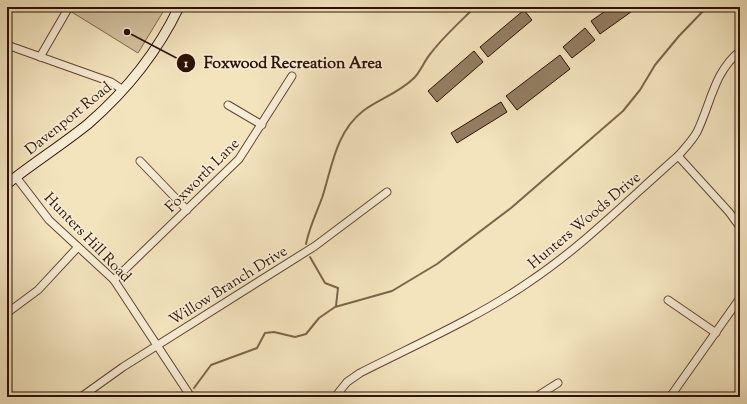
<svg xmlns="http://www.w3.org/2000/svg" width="747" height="404" font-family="'Sorts Mill Goudy',serif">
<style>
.green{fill:#d1c09e;stroke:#7f684f}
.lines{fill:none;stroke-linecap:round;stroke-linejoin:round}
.stream{stroke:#7c644b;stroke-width:2}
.building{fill:#947e63;stroke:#2d1000}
.street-casing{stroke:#5e4530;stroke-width:9}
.secondary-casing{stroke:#2d1000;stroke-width:11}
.street{stroke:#f7edd5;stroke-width:7}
.secondary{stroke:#f7edd5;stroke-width:9}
.labels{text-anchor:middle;stroke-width:3.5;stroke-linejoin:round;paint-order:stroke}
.street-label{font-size:15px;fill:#2d1000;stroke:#f7edd5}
.leader{fill:none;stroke:#2d1000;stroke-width:1.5}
.callout-dot{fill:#2d1000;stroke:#f7edd5;stroke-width:1.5}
.mark-label{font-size:12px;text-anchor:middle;font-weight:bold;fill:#fff}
.callout-label{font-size:16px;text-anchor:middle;font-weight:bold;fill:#2d1000;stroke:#f7edd5;stroke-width:3.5;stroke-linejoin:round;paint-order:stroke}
</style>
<rect width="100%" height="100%" fill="#f3e4be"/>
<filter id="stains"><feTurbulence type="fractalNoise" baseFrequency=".005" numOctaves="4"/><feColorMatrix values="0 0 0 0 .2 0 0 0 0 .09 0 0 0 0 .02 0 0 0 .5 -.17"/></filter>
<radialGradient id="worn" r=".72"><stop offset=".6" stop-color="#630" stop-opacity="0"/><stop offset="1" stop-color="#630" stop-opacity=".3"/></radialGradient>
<polygon class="green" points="73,7 166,7 138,53 70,11"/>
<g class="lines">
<g class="stream">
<path d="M306,244C309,228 316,214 322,198C332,168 335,133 363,111C379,99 399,93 414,78C421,71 424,61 431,53C444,36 460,22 475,7"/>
<polyline points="310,257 325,283 338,288 336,306"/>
<polyline points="194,388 211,365 257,348 265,333 274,332 295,337 306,334 319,318 335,307 392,291 437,264 511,208 623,111 640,90 655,65 679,36 707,7"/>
</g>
</g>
<g class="building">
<polygon points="531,7 542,7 535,12"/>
<polygon points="611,7 638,7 600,34 591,21"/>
<polygon points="524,10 532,20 488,57 480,47"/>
<polygon points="585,28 595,40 572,58 563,47"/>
<polygon points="474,51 483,62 437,102 428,91"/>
<polygon points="560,55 570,69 517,110 506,96"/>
<polygon points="501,102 507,112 457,143 451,133"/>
</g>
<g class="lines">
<defs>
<g id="street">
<polyline points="7,45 111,82 123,90"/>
<polyline points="40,57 69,7"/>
<polyline points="228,105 262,125"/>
<polyline points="678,156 729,212 740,227"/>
<polyline points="140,161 187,210"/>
<polyline points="16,177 49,220 114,280 191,397"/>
<polyline points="114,280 239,159 292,76"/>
<polyline points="668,300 716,333"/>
<polyline points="7,313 38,290 78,247"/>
<polyline points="81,397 123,367 315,246 387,192"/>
<path d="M335,397L347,382L360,373C417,344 477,318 529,282C583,246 629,199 678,156C685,148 692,141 697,132C711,103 714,72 740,51"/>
<polyline points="536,397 558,383"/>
<polyline points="670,397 740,298"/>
</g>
<path id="secondary" d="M7,184C33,163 62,145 88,124C126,91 157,53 179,7"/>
</defs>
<use href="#street" class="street-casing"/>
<use href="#secondary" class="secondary-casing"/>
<use href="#street" class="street"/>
<use href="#secondary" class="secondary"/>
</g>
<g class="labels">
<g class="street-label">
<text transform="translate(68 118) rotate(-39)" y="5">Davenport Road</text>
<text transform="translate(202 175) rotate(-45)" y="5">Foxworth Lane</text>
<text transform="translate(584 220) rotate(-40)" y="5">Hunters Woods Drive</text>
<text transform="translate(88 237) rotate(46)" y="5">Hunters Hill Road</text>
<text transform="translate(228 285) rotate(-32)" y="5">Willow Branch Drive</text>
</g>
</g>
<path class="leader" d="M127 32L186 63"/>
<g class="callout-dot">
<circle cx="127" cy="32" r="4"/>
<circle cx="186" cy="63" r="10"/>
</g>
<g class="mark-label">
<text x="186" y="67">1</text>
</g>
<g class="callout-label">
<text x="293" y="68">Foxwood Recreation Area</text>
</g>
<rect width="747" height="404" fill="none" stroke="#f3e4be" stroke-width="24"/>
<rect x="8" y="8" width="731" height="388" fill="none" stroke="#2d1000" stroke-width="2"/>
<rect x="12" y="12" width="723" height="380" fill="none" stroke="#2d1000"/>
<rect width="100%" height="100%" filter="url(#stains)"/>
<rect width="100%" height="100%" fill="url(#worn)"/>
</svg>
